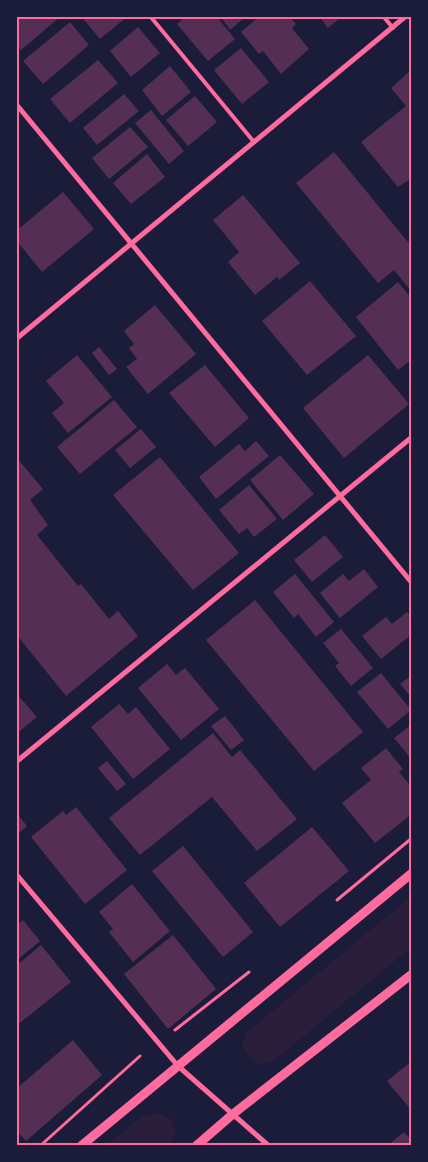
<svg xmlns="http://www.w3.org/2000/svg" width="428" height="1162" font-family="'Libre Baskerville',serif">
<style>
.green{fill:#2a1e3b}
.building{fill:#542f53}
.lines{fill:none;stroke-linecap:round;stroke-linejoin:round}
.path{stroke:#ff6b9d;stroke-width:3}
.service{stroke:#ff6b9d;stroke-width:4}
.minor{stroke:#ff6b9d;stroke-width:5}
.tertiary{stroke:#ff6b9d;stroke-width:9}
.neatline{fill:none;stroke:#ff6b9d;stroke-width:2}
</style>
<rect width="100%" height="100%" fill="#1b1b3a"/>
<g class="green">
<polygon points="412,896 412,947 272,1062 259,1065 248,1056 242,1044 246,1033"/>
<polygon points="158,1112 171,1119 176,1132 170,1146 106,1146 141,1117"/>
</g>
<g class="building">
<polygon points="16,16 61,16 21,50 16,44"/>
<polygon points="81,16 128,16 100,39"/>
<polygon points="186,16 216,16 235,39 208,61 177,24"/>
<polygon points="220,16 246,16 230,30"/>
<polygon points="260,16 289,16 296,24 292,28 309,49 281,74 263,51 259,54 241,32"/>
<polygon points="319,16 342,16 328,28"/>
<polygon points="70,22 89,45 43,84 23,61"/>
<polygon points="138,27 160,53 131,77 110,51"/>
<polygon points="241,48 269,82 242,104 214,70"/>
<polygon points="98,60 118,83 70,123 50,99"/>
<polygon points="170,66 191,92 162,116 142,90"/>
<polygon points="410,71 412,72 412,178 398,187 361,142 406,106 391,88"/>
<polygon points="124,94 139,111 97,145 83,128"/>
<polygon points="195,96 217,122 188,146 166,120"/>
<polygon points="151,110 184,151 169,164 135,123"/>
<polygon points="130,127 148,147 109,179 92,158"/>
<polygon points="334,152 412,247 412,292 394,270 378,283 296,183"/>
<polygon points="147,154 165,177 131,204 113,183"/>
<polygon points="63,192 94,229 42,272 16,240 16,231"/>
<polygon points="243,195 300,263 279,280 277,277 255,295 228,262 239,252 213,220"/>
<polygon points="310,281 356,336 307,375 262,321"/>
<polygon points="398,282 412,299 412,359 398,370 356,317"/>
<polygon points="155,305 196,354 148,394 126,367 137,359 129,348 134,344 124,331"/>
<polygon points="99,347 117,369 109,375 92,353"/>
<polygon points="77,355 112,397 68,433 52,413 64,403 46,381"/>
<polygon points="368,355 409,404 344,458 303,408"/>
<polygon points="205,365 249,418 215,447 169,393"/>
<polygon points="114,400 137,427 80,474 57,447"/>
<polygon points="141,429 156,447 130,468 115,450"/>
<polygon points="256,441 269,456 216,499 199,477 239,444 245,451"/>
<polygon points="280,455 314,494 283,520 250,480"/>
<polygon points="16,457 43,489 30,500 48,525 37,535 78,586 81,584 109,619 118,611 138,636 66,696 16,634"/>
<polygon points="160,457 239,553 193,590 113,495"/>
<polygon points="249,485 277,519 254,537 247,528 239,534 219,510"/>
<polygon points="325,535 343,557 312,582 294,560"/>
<polygon points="364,569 378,587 340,618 320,593 343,574 349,581"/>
<polygon points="295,574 334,622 316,637 298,614 294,618 273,592"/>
<polygon points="255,600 363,732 314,771 206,640"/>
<polygon points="407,612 412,618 412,634 381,659 362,636 386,617 392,624"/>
<polygon points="341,629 373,668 351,686 335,666 339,663 323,643"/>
<polygon points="167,664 176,675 185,668 219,709 181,740 138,688"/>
<polygon points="381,673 411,710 388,729 357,692"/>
<polygon points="412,675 412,698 400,684"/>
<polygon points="16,693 37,717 16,734"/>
<polygon points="119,704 128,714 136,707 170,749 133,779 91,727"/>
<polygon points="225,716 244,740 231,750 211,726"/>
<polygon points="412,724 412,760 394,738"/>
<polygon points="213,733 232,757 240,750 297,819 257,851 212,797 140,855 109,818"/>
<polygon points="386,748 403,769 399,772 412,788 412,814 375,843 342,803 371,780 361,768"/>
<polygon points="107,761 126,784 117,791 98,768"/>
<polygon points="76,807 127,870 85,904 31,837 63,811 66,815"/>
<polygon points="16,812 27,826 18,834 16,832"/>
<polygon points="312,827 349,871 280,927 244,883"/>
<polygon points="183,846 253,932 223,957 152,871"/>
<polygon points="132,884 170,931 133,962 109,932 113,929 99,912"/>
<polygon points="23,920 40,941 16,961 16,926"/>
<polygon points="173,935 216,989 168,1029 124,974"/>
<polygon points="41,945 71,982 16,1026 16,966"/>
<polygon points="73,1040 102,1075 26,1141 16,1130 16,1089"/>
<polygon points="412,1061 412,1111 387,1081"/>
<polygon points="404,1132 412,1141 412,1146 387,1146"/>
</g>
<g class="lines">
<g class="path">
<polyline points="337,900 412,838"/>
<polyline points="175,1030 249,972"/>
<polyline points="40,1146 140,1056"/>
</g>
<g class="service">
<polyline points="150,16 254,142"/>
<polyline points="383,16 393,28"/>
</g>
<g class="minor">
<polyline points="16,104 412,583"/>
<polyline points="16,339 406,16"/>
<polyline points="16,762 412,437"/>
<polyline points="16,874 178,1066 269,1146"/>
</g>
<g class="tertiary">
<polyline points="81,1146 412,873"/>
<polyline points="196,1146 233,1114 412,974"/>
</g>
</g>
<rect width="428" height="1162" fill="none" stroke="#1b1b3a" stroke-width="35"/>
<rect x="18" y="18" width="392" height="1126" class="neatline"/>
</svg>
